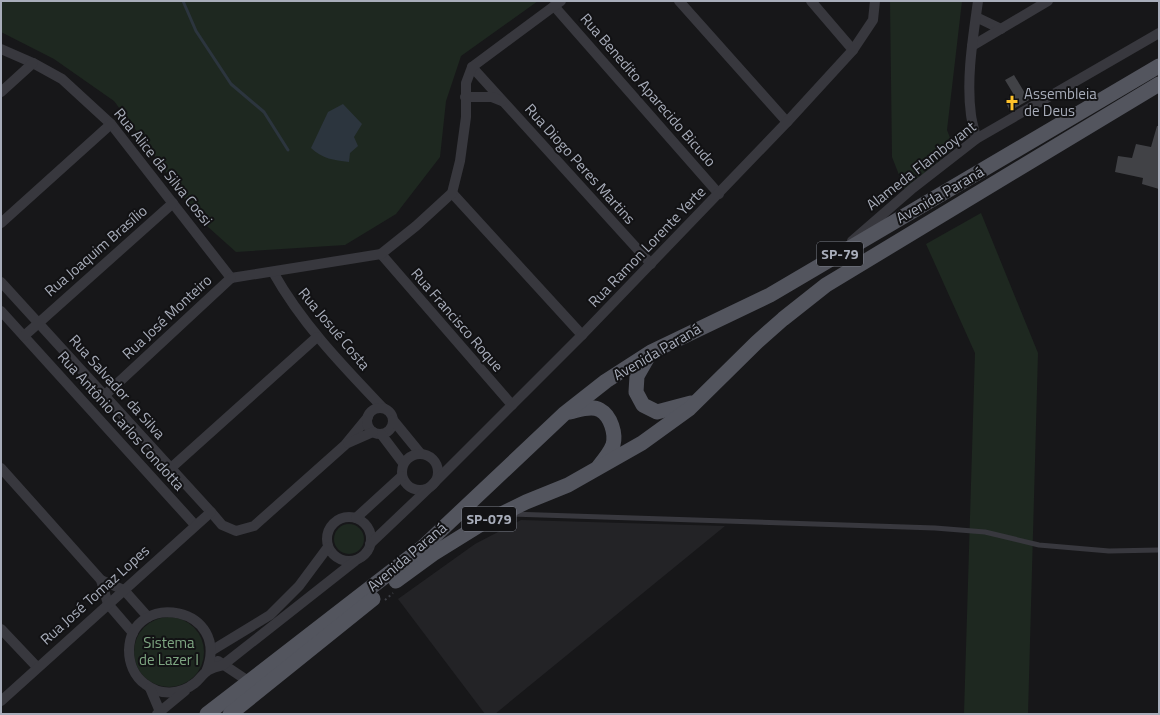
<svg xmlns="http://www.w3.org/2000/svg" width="1160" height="715" font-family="'Titillium Web',sans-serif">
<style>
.built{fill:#232326}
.green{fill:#1e2820}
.water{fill:#2c353e}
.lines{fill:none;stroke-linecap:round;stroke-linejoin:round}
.stream{stroke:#2c353e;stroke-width:3}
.building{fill:#414246}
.path{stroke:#3d3f45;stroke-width:2;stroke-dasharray:2 3;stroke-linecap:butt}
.service{stroke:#38383e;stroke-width:5}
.minor{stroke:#38383e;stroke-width:10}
.primary{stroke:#53555e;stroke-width:15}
.labels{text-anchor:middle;stroke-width:4;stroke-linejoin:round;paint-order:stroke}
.shield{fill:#121214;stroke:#7b7e88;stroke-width:1}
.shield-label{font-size:14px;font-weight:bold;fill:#a8adba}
.street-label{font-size:15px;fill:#a8adba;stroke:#121214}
.poi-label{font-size:15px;fill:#a8adba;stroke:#121214;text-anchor:start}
.park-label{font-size:15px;fill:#7ea682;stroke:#121214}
</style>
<rect width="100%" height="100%" fill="#171719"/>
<polygon class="built" points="521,520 725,526 495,714 485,714 398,599 475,544"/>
<g class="green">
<polygon points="1,1 538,1 461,56 446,101 440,157 396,214 345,245 236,252 198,218 148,146 114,101 54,59 1,32"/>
<polygon points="890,1 962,1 947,130 954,148 905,190 892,157"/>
<polygon points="981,213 1038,353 1028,714 964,714 975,353 926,244"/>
<circle cx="349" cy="539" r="15"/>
<circle cx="169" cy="652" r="35"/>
</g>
<path class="water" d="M343,104L362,124L354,137L358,146L350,153L349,162C333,160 323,159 311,148L328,112Z"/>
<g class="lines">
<polyline class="stream" points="183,1 196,31 231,84 264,112 288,150"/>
</g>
<g class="building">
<polygon points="1014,75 1029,100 1010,111 1005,101 1014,95 1005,80"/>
<polygon points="1157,126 1159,126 1159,189 1142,184 1143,178 1115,172 1118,156 1132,158 1136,144 1151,147"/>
</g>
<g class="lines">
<polyline class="path" points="385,600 393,593"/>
<polyline class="service" points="511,514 935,528 985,532 1039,545 1109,551 1159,550"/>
<g class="minor">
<polyline points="679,1 787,122"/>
<polyline points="811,1 853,50"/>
<polyline points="554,6 719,194"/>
<polyline points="976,17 1001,29"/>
<polyline points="972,46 1048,1"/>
<polyline points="1,49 33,63 62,79 111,124 231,278"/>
<polyline points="472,67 651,264"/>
<polyline points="1,92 33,63"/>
<polyline points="465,97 492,97 502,101"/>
<path d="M976,139C975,131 972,123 971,115C966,78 973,38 978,1"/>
<polyline points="452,193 582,335"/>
<polyline points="1,223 111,124"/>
<polyline points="852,241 913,188 976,139 1159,33"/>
<polyline points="381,254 512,405"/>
<path d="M273,272C302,324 343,366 383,408"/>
<polyline points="231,278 381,254 416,226 452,193 460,161 466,117 466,83 472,67 561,1"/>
<polyline points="1,282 211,512 222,525 236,531 254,526 345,445 368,417"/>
<polyline points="1,311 195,525"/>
<polyline points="24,336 173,203"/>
<polyline points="105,395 231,278"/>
<circle cx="380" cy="421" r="13"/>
<polyline points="393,420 420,453"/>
<polyline points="381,434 403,463"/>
<polyline points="348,443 373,432"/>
<circle cx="420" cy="472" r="18"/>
<polyline points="1,468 101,580 108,604 133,633"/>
<polyline points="171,468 317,337"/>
<circle cx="349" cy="539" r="22"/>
<polyline points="356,518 402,476"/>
<polyline points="370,544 432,485 582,335 787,122 853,50 873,20 875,1"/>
<polyline points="101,580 124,590 148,617"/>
<polyline points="1,629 37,667"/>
<polyline points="211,651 270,615 299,586 328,547"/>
<polyline points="218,661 248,681"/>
<path d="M206,672C233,606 131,589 129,650C129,663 134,676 145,684C160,696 180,695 195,683C199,680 202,675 206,672C210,668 217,667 223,665L355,561"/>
<polyline points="150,688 161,714"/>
<polyline points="1,701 211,512"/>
<polyline points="157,714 185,691"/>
</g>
<g class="primary">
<polyline points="649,355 637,376 636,392 643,405 657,412 691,403"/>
<path d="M570,412C579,410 591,405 600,410C611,416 616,434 613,445C610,453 604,460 599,466"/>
<polyline points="396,581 433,554 483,523 526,502 568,485 642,443 689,409 757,342 783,319 826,285 1159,84"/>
<polyline points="207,714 423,547 564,414 606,381 651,352 770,295 1159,66"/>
<polyline points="230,714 373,599"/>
</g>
</g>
<defs>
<symbol id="church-bare" viewBox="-9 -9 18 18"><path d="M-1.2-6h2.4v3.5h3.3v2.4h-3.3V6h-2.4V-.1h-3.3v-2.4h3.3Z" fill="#fec22a" stroke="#121214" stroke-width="2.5" paint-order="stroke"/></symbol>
</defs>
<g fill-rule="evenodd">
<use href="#church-bare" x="1001" y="92" width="22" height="22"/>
</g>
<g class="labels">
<g class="shield">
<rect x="817" y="242" width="46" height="24" rx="3"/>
<rect x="462" y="507" width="54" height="24" rx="3"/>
</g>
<g class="shield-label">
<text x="840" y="259">SP-79</text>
<text x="489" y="524">SP-079</text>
</g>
<g class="street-label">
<text transform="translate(648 90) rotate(49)" y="5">Rua Benedito Aparecido Bicudo</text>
<text transform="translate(580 164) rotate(48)" y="5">Rua Diogo Peres Martins</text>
<text transform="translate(921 166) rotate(-38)" y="5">Alameda Flamboyant</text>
<text transform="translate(163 167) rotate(51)" y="5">Rua Alice da Silva Cossi</text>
<text transform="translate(940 195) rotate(-30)" y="5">Avenida Paraná</text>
<text transform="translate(647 247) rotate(-46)" y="5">Rua Ramon Lorente Yerte</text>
<text transform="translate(96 251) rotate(-41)" y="5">Rua Joaquim Brasílio</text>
<text transform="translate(167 317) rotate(-43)" y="5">Rua José Monteiro</text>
<text transform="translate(457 320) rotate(49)" y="5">Rua Francisco Roque</text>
<text transform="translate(334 329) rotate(50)" y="5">Rua Josué Costa</text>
<text transform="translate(657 352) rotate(-30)" y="5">Avenida Paraná</text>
<text transform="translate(117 387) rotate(48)" y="5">Rua Salvador da Silva</text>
<text transform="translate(121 421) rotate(48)" y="5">Rua Antônio Carlos Condotta</text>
<text transform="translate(407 557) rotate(-40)" y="5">Avenida Paraná</text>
<text transform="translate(95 595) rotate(-42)" y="5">Rua José Tomaz Lopes</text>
</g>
<g class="poi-label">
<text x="1024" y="99">Assembleia<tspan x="1024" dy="17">de Deus</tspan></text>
</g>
<g class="park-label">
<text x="169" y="648">Sistema<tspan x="169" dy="17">de Lazer I</tspan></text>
</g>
</g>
<rect width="1160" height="715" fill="none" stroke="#a8adba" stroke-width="4"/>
</svg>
